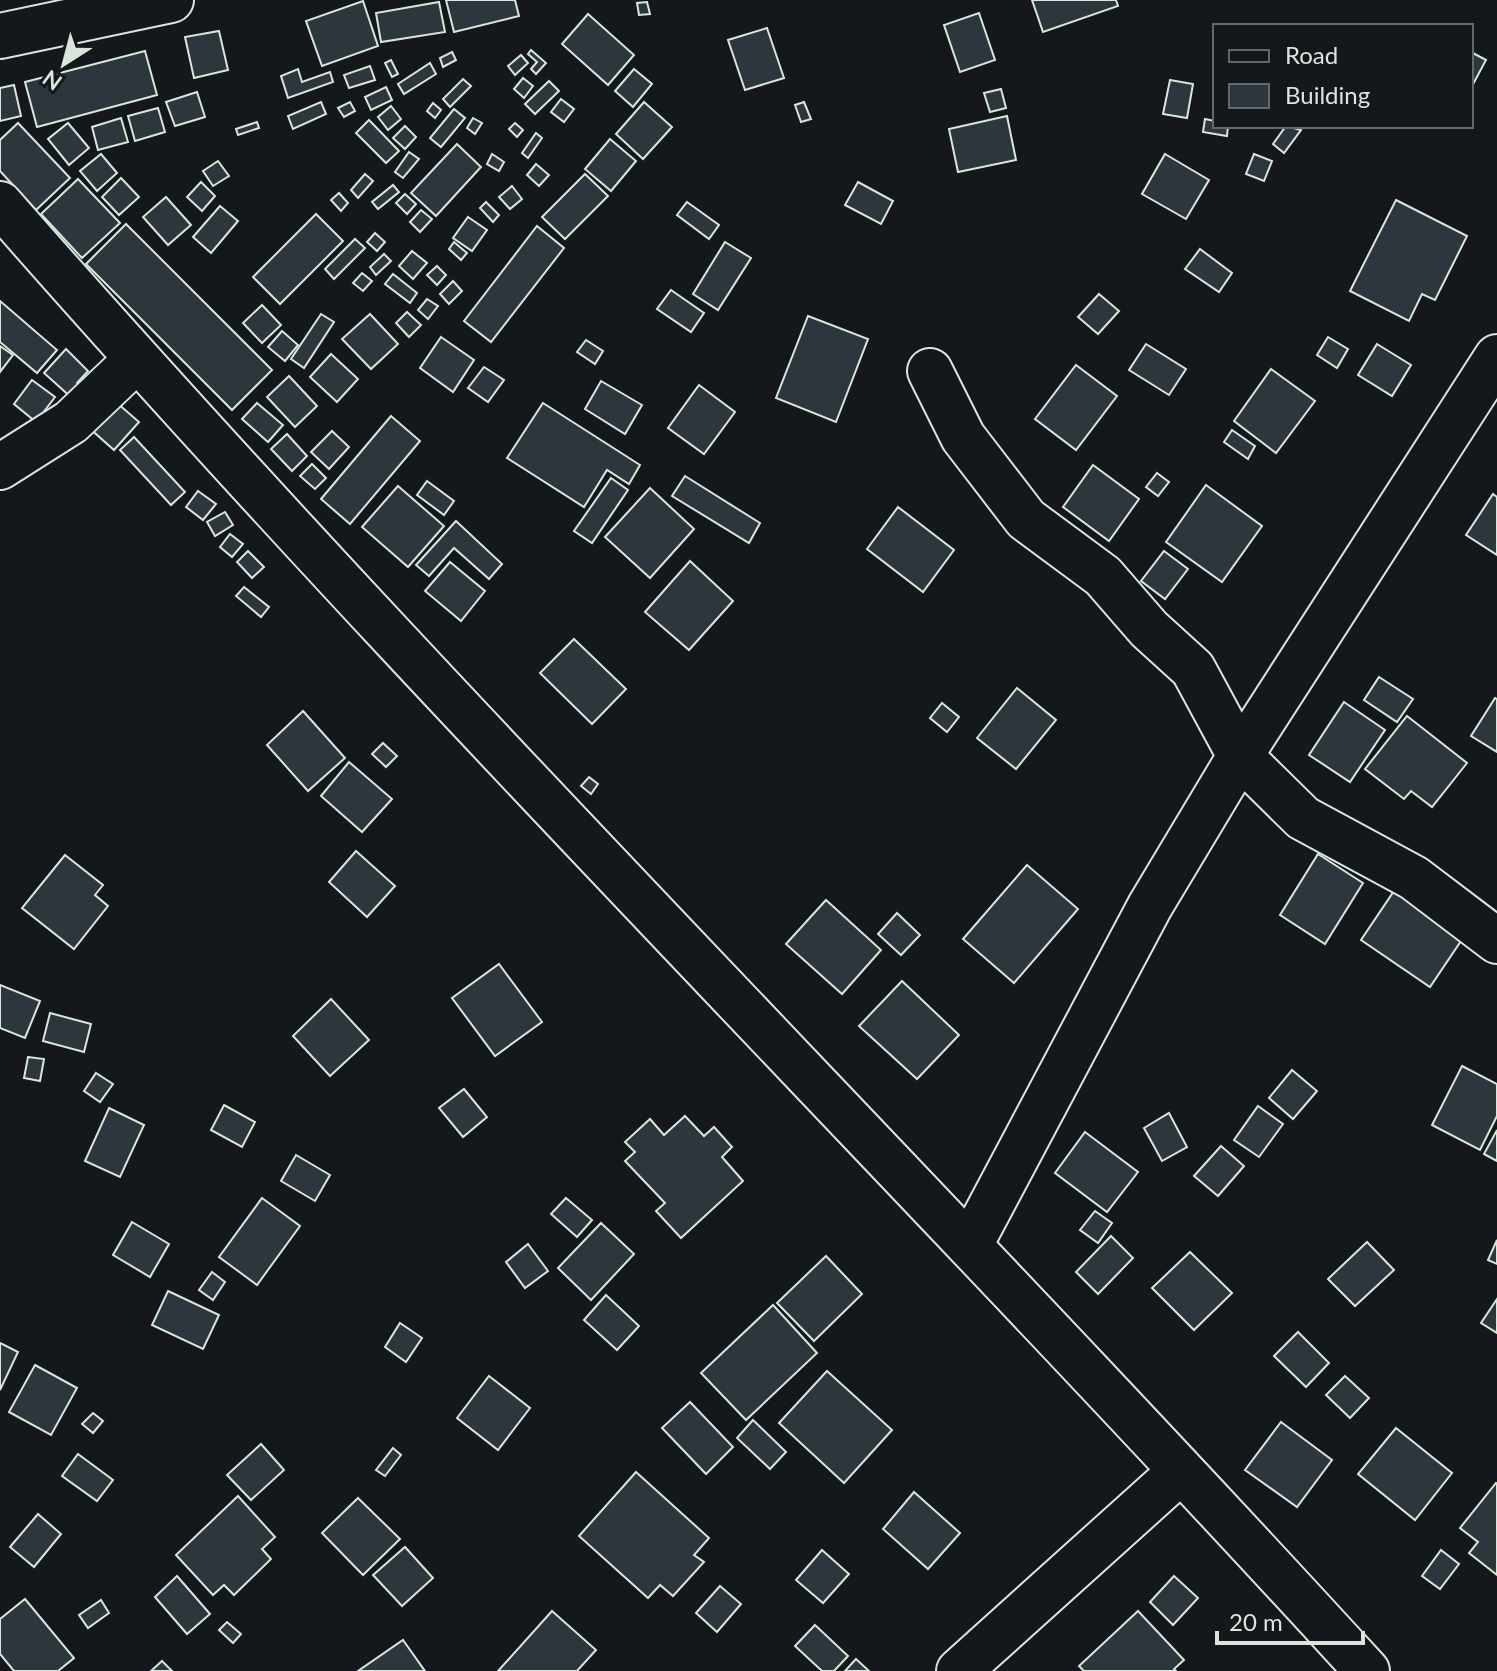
<svg xmlns="http://www.w3.org/2000/svg" width="1497" height="1671" font-family="Lato,sans-serif">
<style>
.building{fill:#2c363c;stroke:#d8e6dc;stroke-width:2}
.lines{fill:none;stroke-linecap:round;stroke-linejoin:round}
.minor-casing{stroke:#d8e6dc;stroke-width:48}
.major-casing{stroke:#d8e6dc;stroke-width:48}
.minor{stroke:#14181c;stroke-width:44}
.major{stroke:#14181c;stroke-width:44}
</style>
<rect width="100%" height="100%" fill="#14181c"/>
<g class="building">
<polygon points="446,0 515,0 519,16 454,32"/>
<polygon points="1032,0 1116,0 1118,6 1043,32"/>
<polygon points="363,1 378,46 322,66 306,21"/>
<polygon points="439,2 445,32 381,42 376,13"/>
<polygon points="647,2 650,14 639,15 637,3"/>
<polygon points="979,13 995,60 960,72 944,25"/>
<polygon points="588,14 634,55 608,85 562,44"/>
<polygon points="767,28 784,78 745,90 728,40"/>
<polygon points="219,31 228,70 194,78 185,37"/>
<polygon points="531,50 546,63 536,74 531,69 537,62 528,54"/>
<polygon points="145,51 157,95 37,127 25,82"/>
<polygon points="452,52 456,60 443,67 440,58"/>
<polygon points="1471,52 1486,60 1471,88"/>
<polygon points="521,55 528,63 515,75 508,66"/>
<polygon points="391,60 398,74 392,77 385,63"/>
<polygon points="430,63 436,74 404,94 398,84"/>
<polygon points="370,66 375,80 349,88 344,75"/>
<polygon points="298,69 302,82 330,72 333,82 288,98 281,76"/>
<polygon points="634,69 652,84 633,107 615,91"/>
<polygon points="523,78 533,86 524,98 514,89"/>
<polygon points="463,79 471,86 450,107 443,99"/>
<polygon points="1170,80 1193,84 1187,118 1163,114"/>
<polygon points="549,81 559,91 535,114 525,104"/>
<polygon points="14,85 21,116 0,121 0,88"/>
<polygon points="386,87 392,100 371,110 365,97"/>
<polygon points="1001,89 1006,108 990,112 984,93"/>
<polygon points="197,92 205,117 175,126 166,102"/>
<polygon points="561,99 574,109 564,122 551,112"/>
<polygon points="321,102 326,114 293,129 288,116"/>
<polygon points="350,102 355,111 344,117 338,108"/>
<polygon points="644,102 672,127 643,159 616,134"/>
<polygon points="804,102 811,119 801,122 795,105"/>
<polygon points="433,103 441,110 435,118 427,111"/>
<polygon points="391,106 401,119 388,130 378,117"/>
<polygon points="158,108 165,132 135,141 128,116"/>
<polygon points="454,109 465,118 441,147 430,138"/>
<polygon points="1007,116 1016,160 958,172 949,129"/>
<polygon points="121,118 128,142 98,150 92,127"/>
<polygon points="473,118 482,123 475,134 467,128"/>
<polygon points="1205,119 1215,121 1215,126 1228,126 1227,136 1203,132"/>
<polygon points="369,120 399,151 386,163 356,133"/>
<polygon points="257,122 259,128 238,135 236,129"/>
<polygon points="18,123 70,178 36,210 0,171 0,140"/>
<polygon points="68,123 89,148 69,165 48,139"/>
<polygon points="515,123 523,130 517,137 509,129"/>
<polygon points="405,126 416,137 405,149 393,138"/>
<polygon points="1286,126 1301,130 1284,153 1273,144"/>
<polygon points="536,133 542,138 528,158 522,153"/>
<polygon points="610,139 636,161 611,191 585,169"/>
<polygon points="457,144 481,167 436,216 411,193"/>
<polygon points="409,152 419,159 403,178 395,172"/>
<polygon points="101,154 117,173 97,191 80,171"/>
<polygon points="492,154 504,162 499,171 487,164"/>
<polygon points="1165,154 1209,180 1186,219 1142,194"/>
<polygon points="1254,154 1272,161 1264,181 1246,174"/>
<polygon points="218,161 229,176 213,186 203,171"/>
<polygon points="536,164 549,175 539,186 527,175"/>
<polygon points="365,174 373,181 358,198 351,190"/>
<polygon points="585,174 608,196 565,239 542,217"/>
<polygon points="121,178 139,197 119,215 102,197"/>
<polygon points="78,179 120,223 82,258 41,214"/>
<polygon points="201,182 215,196 202,211 187,197"/>
<polygon points="858,182 893,201 881,224 845,205"/>
<polygon points="393,185 399,192 378,209 372,202"/>
<polygon points="512,186 522,199 510,209 499,197"/>
<polygon points="339,193 348,203 341,211 331,200"/>
<polygon points="405,194 416,204 407,214 396,203"/>
<polygon points="166,197 191,225 168,245 143,217"/>
<polygon points="1396,200 1467,236 1435,300 1422,294 1409,321 1350,291"/>
<polygon points="486,202 499,215 493,222 480,208"/>
<polygon points="687,202 719,225 709,239 677,215"/>
<polygon points="220,206 238,221 211,253 193,237"/>
<polygon points="421,210 432,219 420,232 410,222"/>
<polygon points="316,214 343,241 280,304 253,277"/>
<polygon points="468,217 487,230 472,251 453,238"/>
<polygon points="126,224 272,370 232,410 86,264"/>
<polygon points="537,226 564,248 491,342 464,321"/>
<polygon points="375,233 385,242 377,251 367,242"/>
<polygon points="355,239 365,248 334,279 325,269"/>
<polygon points="454,242 467,253 461,260 449,249"/>
<polygon points="725,242 751,258 718,310 693,294"/>
<polygon points="1200,249 1232,273 1219,292 1185,269"/>
<polygon points="412,251 427,263 413,279 399,266"/>
<polygon points="384,254 391,261 376,275 370,267"/>
<polygon points="437,266 446,275 437,285 427,275"/>
<polygon points="362,273 372,281 363,291 353,283"/>
<polygon points="393,274 417,293 410,303 385,284"/>
<polygon points="453,281 462,291 449,304 440,294"/>
<polygon points="671,290 704,313 691,332 657,309"/>
<polygon points="1099,294 1119,311 1098,334 1078,317"/>
<polygon points="427,299 438,306 428,319 418,310"/>
<polygon points="0,301 57,350 37,373 0,342"/>
<polygon points="262,305 281,325 262,343 243,323"/>
<polygon points="407,312 421,325 409,337 396,323"/>
<polygon points="321,314 334,322 304,368 291,359"/>
<polygon points="370,314 398,344 371,369 342,339"/>
<polygon points="808,316 868,339 836,422 776,398"/>
<polygon points="282,331 298,345 285,361 268,347"/>
<polygon points="441,337 474,360 453,392 420,368"/>
<polygon points="1328,337 1348,349 1337,368 1317,355"/>
<polygon points="586,340 603,351 595,364 577,352"/>
<polygon points="1146,344 1186,369 1169,395 1129,370"/>
<polygon points="1377,344 1411,365 1392,396 1358,375"/>
<polygon points="0,346 13,355 0,372"/>
<polygon points="66,349 88,371 77,383 92,397 83,408 44,373"/>
<polygon points="331,354 358,379 337,402 310,377"/>
<polygon points="1076,365 1117,396 1076,450 1035,419"/>
<polygon points="484,367 504,380 488,402 468,388"/>
<polygon points="1271,369 1315,401 1276,453 1234,421"/>
<polygon points="289,376 317,406 295,427 267,397"/>
<polygon points="32,380 55,397 36,422 14,404"/>
<polygon points="601,381 642,405 625,434 585,409"/>
<polygon points="699,385 735,412 704,454 668,428"/>
<polygon points="109,396 139,422 114,450 79,419"/>
<polygon points="257,403 283,425 268,442 242,419"/>
<polygon points="543,403 640,465 629,484 607,470 584,507 507,458"/>
<polygon points="391,416 420,441 350,524 321,499"/>
<polygon points="1232,430 1255,446 1248,459 1224,442"/>
<polygon points="332,431 349,447 329,469 311,452"/>
<polygon points="287,434 307,456 292,471 271,449"/>
<polygon points="134,437 185,492 171,505 120,450"/>
<polygon points="312,464 326,478 315,489 300,476"/>
<polygon points="1093,465 1139,499 1109,541 1063,507"/>
<polygon points="1157,473 1169,482 1158,496 1146,487"/>
<polygon points="685,476 760,523 749,543 672,496"/>
<polygon points="611,478 628,490 592,543 574,531"/>
<polygon points="427,481 454,501 444,515 417,495"/>
<polygon points="1206,485 1262,526 1222,582 1166,542"/>
<polygon points="398,486 444,526 408,567 362,527"/>
<polygon points="650,488 694,529 650,578 605,537"/>
<polygon points="198,491 216,504 203,520 186,507"/>
<polygon points="1493,494 1497,497 1497,555 1466,535"/>
<polygon points="898,507 954,550 923,592 867,549"/>
<polygon points="225,512 233,525 215,536 207,522"/>
<polygon points="456,521 502,564 489,579 454,548 429,576 416,565"/>
<polygon points="230,534 243,544 232,557 220,547"/>
<polygon points="248,551 264,567 252,578 237,562"/>
<polygon points="1164,551 1188,569 1165,599 1141,581"/>
<polygon points="690,561 733,601 689,650 645,612"/>
<polygon points="450,562 485,591 461,621 425,591"/>
<polygon points="244,587 269,607 261,617 236,596"/>
<polygon points="574,639 626,689 592,724 540,673"/>
<polygon points="1379,677 1413,699 1397,722 1364,700"/>
<polygon points="1017,688 1056,720 1016,769 977,738"/>
<polygon points="1495,698 1497,699 1497,752 1471,736"/>
<polygon points="1344,702 1385,730 1350,782 1309,755"/>
<polygon points="942,703 959,717 947,732 930,718"/>
<polygon points="303,711 345,758 308,791 267,745"/>
<polygon points="1407,716 1467,763 1432,807 1411,791 1404,799 1365,769"/>
<polygon points="383,743 397,756 386,767 372,754"/>
<polygon points="349,762 392,799 362,832 321,796"/>
<polygon points="589,777 598,784 591,794 581,786"/>
<polygon points="356,851 395,886 367,917 329,882"/>
<polygon points="1318,854 1363,883 1325,944 1280,915"/>
<polygon points="65,855 103,885 95,895 108,906 74,949 22,908"/>
<polygon points="1027,865 1078,909 1014,983 963,939"/>
<polygon points="1396,888 1465,935 1430,987 1361,940"/>
<polygon points="826,900 881,950 842,994 786,944"/>
<polygon points="897,913 920,935 901,955 878,934"/>
<polygon points="499,964 542,1022 495,1056 452,998"/>
<polygon points="902,981 959,1035 917,1079 859,1026"/>
<polygon points="0,985 40,1001 25,1038 0,1028"/>
<polygon points="331,999 369,1040 330,1076 293,1036"/>
<polygon points="50,1013 91,1024 84,1052 43,1041"/>
<polygon points="28,1057 44,1059 40,1081 24,1078"/>
<polygon points="1462,1066 1497,1084 1497,1116 1480,1150 1432,1125"/>
<polygon points="1292,1070 1317,1091 1293,1119 1269,1098"/>
<polygon points="96,1073 113,1084 100,1102 84,1091"/>
<polygon points="464,1089 487,1117 463,1137 439,1108"/>
<polygon points="224,1105 255,1122 242,1147 211,1130"/>
<polygon points="1258,1106 1283,1124 1259,1157 1234,1140"/>
<polygon points="109,1108 144,1125 120,1177 85,1161"/>
<polygon points="1169,1113 1187,1147 1162,1161 1144,1128"/>
<polygon points="685,1116 704,1136 714,1127 732,1147 722,1157 743,1181 681,1238 656,1211 665,1203 625,1161 635,1152 625,1142 650,1119 664,1135"/>
<polygon points="1497,1130 1497,1161 1484,1154"/>
<polygon points="1085,1132 1138,1172 1107,1212 1055,1173"/>
<polygon points="1221,1146 1244,1166 1218,1196 1194,1176"/>
<polygon points="296,1155 330,1175 315,1201 281,1181"/>
<polygon points="262,1198 300,1226 257,1285 219,1257"/>
<polygon points="566,1198 592,1220 577,1237 551,1214"/>
<polygon points="1095,1211 1112,1223 1098,1243 1080,1230"/>
<polygon points="132,1222 169,1244 150,1277 113,1255"/>
<polygon points="601,1223 634,1254 591,1300 558,1268"/>
<polygon points="1111,1236 1133,1258 1098,1294 1076,1272"/>
<polygon points="1497,1240 1497,1264 1488,1260"/>
<polygon points="1367,1242 1394,1270 1355,1306 1328,1279"/>
<polygon points="528,1244 548,1271 525,1288 506,1262"/>
<polygon points="1190,1252 1232,1293 1194,1330 1152,1288"/>
<polygon points="826,1256 862,1294 814,1341 777,1303"/>
<polygon points="212,1272 225,1282 213,1300 199,1290"/>
<polygon points="168,1291 219,1315 203,1349 152,1325"/>
<polygon points="606,1295 639,1326 617,1350 584,1320"/>
<polygon points="1497,1299 1497,1333 1481,1323"/>
<polygon points="773,1305 817,1353 746,1420 701,1373"/>
<polygon points="400,1323 422,1338 406,1362 385,1347"/>
<polygon points="1298,1332 1329,1363 1306,1387 1274,1356"/>
<polygon points="0,1343 18,1352 0,1390"/>
<polygon points="35,1365 77,1388 51,1435 9,1412"/>
<polygon points="827,1371 892,1430 844,1483 779,1423"/>
<polygon points="489,1376 530,1408 498,1450 457,1418"/>
<polygon points="1345,1376 1369,1398 1350,1418 1326,1395"/>
<polygon points="690,1402 733,1447 706,1474 662,1428"/>
<polygon points="93,1413 103,1421 93,1433 82,1424"/>
<polygon points="753,1420 786,1452 770,1469 737,1438"/>
<polygon points="1281,1422 1332,1460 1297,1507 1245,1470"/>
<polygon points="1396,1428 1452,1473 1415,1520 1358,1474"/>
<polygon points="261,1444 284,1470 251,1500 227,1475"/>
<polygon points="393,1448 401,1455 385,1476 376,1470"/>
<polygon points="78,1454 113,1480 97,1501 62,1476"/>
<polygon points="636,1472 709,1538 694,1555 704,1562 673,1596 660,1585 648,1598 579,1536"/>
<polygon points="1496,1483 1497,1484 1497,1575 1469,1553 1478,1542 1460,1528"/>
<polygon points="914,1492 960,1533 928,1569 883,1529"/>
<polygon points="238,1496 275,1537 262,1549 271,1559 234,1595 224,1585 213,1595 176,1555"/>
<polygon points="358,1498 400,1539 363,1575 322,1533"/>
<polygon points="38,1514 61,1534 34,1567 10,1547"/>
<polygon points="405,1547 433,1578 402,1606 373,1575"/>
<polygon points="822,1550 849,1574 823,1603 796,1580"/>
<polygon points="1441,1550 1459,1564 1440,1589 1422,1576"/>
<polygon points="177,1576 210,1614 187,1634 155,1597"/>
<polygon points="1174,1576 1198,1598 1173,1625 1150,1602"/>
<polygon points="720,1586 741,1604 717,1632 696,1613"/>
<polygon points="25,1599 74,1658 58,1671 14,1671 0,1654 0,1619"/>
<polygon points="101,1600 109,1613 88,1628 79,1615"/>
<polygon points="552,1611 596,1650 577,1671 498,1671"/>
<polygon points="1138,1611 1184,1660 1174,1669 1176,1671 1084,1671 1079,1666"/>
<polygon points="227,1622 241,1634 233,1643 219,1630"/>
<polygon points="815,1625 848,1656 834,1671 822,1671 795,1646"/>
<polygon points="403,1640 425,1671 358,1671"/>
<polygon points="856,1659 869,1671 845,1671"/>
<polygon points="162,1661 172,1671 151,1671"/>
</g>
<g class="lines">
<defs>
<g id="minor">
<path d="M0,204C441,707 916,1178 1367,1671"/>
<polyline points="930,371 963,437 1026,519 1103,576 1149,629 1193,669 1240,756 1303,818 1414,878 1497,941"/>
<polyline points="0,467 71,422 136,360"/>
<polyline points="970,1245 1150,906 1240,756 1497,357"/>
<polyline points="959,1671 1181,1471"/>
</g>
<polyline id="major" points="0,36 171,0"/>
</defs>
<use href="#minor" class="minor-casing"/>
<use href="#major" class="major-casing"/>
<use href="#minor" class="minor"/>
<use href="#major" class="major"/>
</g>
<rect x="1213" y="24" width="260" height="104" fill="#14181c" stroke="#626a69" stroke-width="2"/>
<rect x="1229" y="50" width="40" height="12" fill="#14181c" stroke="#626a69" stroke-width="2"/>
<text x="1285" y="64" font-size="24" fill="#d8e6dc">Road</text>
<rect x="1229" y="84" width="40" height="24" fill="#2c363c" stroke="#626a69" stroke-width="2"/>
<text x="1285" y="104" font-size="24" fill="#d8e6dc">Building</text>
<g transform="translate(64 64) rotate(216)" stroke="#14181c" stroke-width="6" paint-order="stroke">
<path d="M0-6L14 30L0 20L-14 30Z" fill="#d8e6dc"/>
<text y="-12" font-size="22" font-weight="bold" text-anchor="middle" fill="#d8e6dc">N</text>
</g>
<path d="M1217 1631v12h146v-12" fill="none" stroke="#d8e6dc" stroke-width="4"/>
<text x="1229" y="1631" font-size="24" fill="#d8e6dc" stroke="#14181c" stroke-width="6" paint-order="stroke">20 m</text>
</svg>
